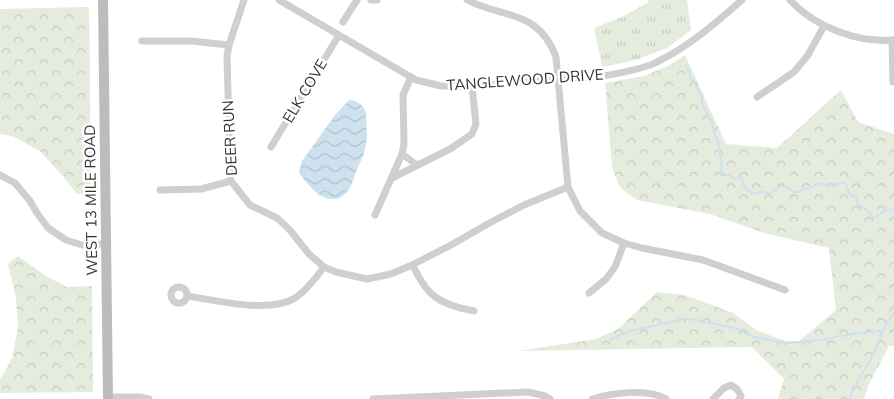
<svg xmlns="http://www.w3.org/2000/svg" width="894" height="399" font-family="Mulish,sans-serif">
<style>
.grass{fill:url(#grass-tufts)}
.forest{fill:url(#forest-crowns)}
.water{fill:url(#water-waves)}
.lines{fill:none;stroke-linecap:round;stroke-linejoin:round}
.stream{stroke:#cde1ee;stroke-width:2}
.street{stroke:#cfcfcf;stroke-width:7}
.secondary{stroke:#bcbcbc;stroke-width:10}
.labels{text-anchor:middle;stroke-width:5;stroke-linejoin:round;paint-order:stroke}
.street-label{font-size:15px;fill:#323232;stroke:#fff}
</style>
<defs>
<pattern id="grass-tufts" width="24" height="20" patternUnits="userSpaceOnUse" patternTransform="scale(1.25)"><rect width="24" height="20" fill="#e5ecde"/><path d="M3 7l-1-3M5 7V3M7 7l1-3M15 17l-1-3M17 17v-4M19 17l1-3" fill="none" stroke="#c5cbbf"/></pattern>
<pattern id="forest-crowns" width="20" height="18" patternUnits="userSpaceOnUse" patternTransform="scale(1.25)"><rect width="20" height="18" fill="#e5ecde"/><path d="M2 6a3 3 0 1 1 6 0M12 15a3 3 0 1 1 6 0" fill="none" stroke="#c5cbbf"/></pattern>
<pattern id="water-waves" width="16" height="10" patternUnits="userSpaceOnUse" patternTransform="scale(1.25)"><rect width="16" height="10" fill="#cde1ee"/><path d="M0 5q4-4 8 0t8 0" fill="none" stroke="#b0c2cd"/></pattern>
</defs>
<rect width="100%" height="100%" fill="#fff"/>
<polygon class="grass" points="649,0 687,0 691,30 667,48 636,60 602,67 594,28 622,17 647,3"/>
<g class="forest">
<polygon points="89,7 91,193 77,194 61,174 40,151 12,136 0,134 0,9"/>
<polygon points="685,55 726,144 777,148 841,90 858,122 894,134 894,346 889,346 869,384 864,399 778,399 784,379 752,347 518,351 596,339 618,329 657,292 685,295 733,313 756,330 785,341 799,341 836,310 829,248 764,233 710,214 637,200 622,189 618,183 612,166 605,83 644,76 670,65"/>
<polygon points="18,256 46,276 67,287 92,286 93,392 0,393 0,380 12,358 18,328 16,298 8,264"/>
</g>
<path class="water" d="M349,100C357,100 363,105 366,112C366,122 368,134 366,144C365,153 361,161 357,169C354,177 352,188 345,194C329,210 307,186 299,172L302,161L335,115Z"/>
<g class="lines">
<g class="stream">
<path d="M686,65L687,69L690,72V77L702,95V103L709,118L712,121L714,132L719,144L720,155L722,166L721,172L724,175H729L734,179L741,177C743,185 745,190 753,194L761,192L770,193L780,186H785L794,192H798L801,190L811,188L818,183L832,186L844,182L846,184C847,191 849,195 856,197L858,205L869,211L872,218L876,217L883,211L894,209"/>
<polyline points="610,340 627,332 683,319 690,319 735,328 754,337 786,343 801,342 820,340 858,333 879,331 883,332"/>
<polyline points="849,399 857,382 871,359 886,324 894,313"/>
</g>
<g class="street">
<polyline points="244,0 229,45 227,56 230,169 231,181 250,205 277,218 289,229 309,254 324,267 336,272 367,279 391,274 412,265 451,245 493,221 524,205 568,187"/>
<path d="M279,0L416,80L441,86H472L604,76C619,73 644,69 657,62C688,47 716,23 742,0"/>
<polyline points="371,0 377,0"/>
<path d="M467,0C504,19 538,9 556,57L568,187L580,211L602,233L624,243L642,248L703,260L785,290"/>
<path d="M790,0C815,27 857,43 894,40"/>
<polyline points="343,22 357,0"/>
<polyline points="892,40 893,82"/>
<polyline points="142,41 191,41 229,45"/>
<polyline points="757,97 794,72 808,55 824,26"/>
<polyline points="271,147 339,35"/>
<polyline points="402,154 417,165"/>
<polyline points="0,175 15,183 30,201 37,213 48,228 66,240 82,245 106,244"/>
<polyline points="392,178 450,149 472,134 476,124 472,86"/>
<polyline points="160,190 201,189 231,181"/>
<polyline points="375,215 402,154 404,144 403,95 411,77"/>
<path d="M412,265C417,273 421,282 427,289C438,303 457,308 474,311"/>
<circle cx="179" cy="295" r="8"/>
<polyline points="589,293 606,279 615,267 624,243"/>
<path d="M187,296C215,300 269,314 295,298C307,290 316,278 324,267"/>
<polyline points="108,397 140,397 149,399"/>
<polyline points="373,399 528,392 545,396 550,399"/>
<path d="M592,399C611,393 648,388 666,399"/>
<polyline points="713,399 724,388 731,385 737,389 741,396 739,399"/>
</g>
<polyline class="secondary" points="103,0 108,399"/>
</g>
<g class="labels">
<g class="street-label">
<text transform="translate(525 80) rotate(-4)" y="5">TANGLEWOOD DRIVE</text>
<text transform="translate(305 91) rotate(-59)" y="5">ELK COVE</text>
<text transform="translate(230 138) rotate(-93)" y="5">DEER RUN</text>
<text transform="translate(91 200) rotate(-91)" y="5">WEST 13 MILE ROAD</text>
</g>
</g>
</svg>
